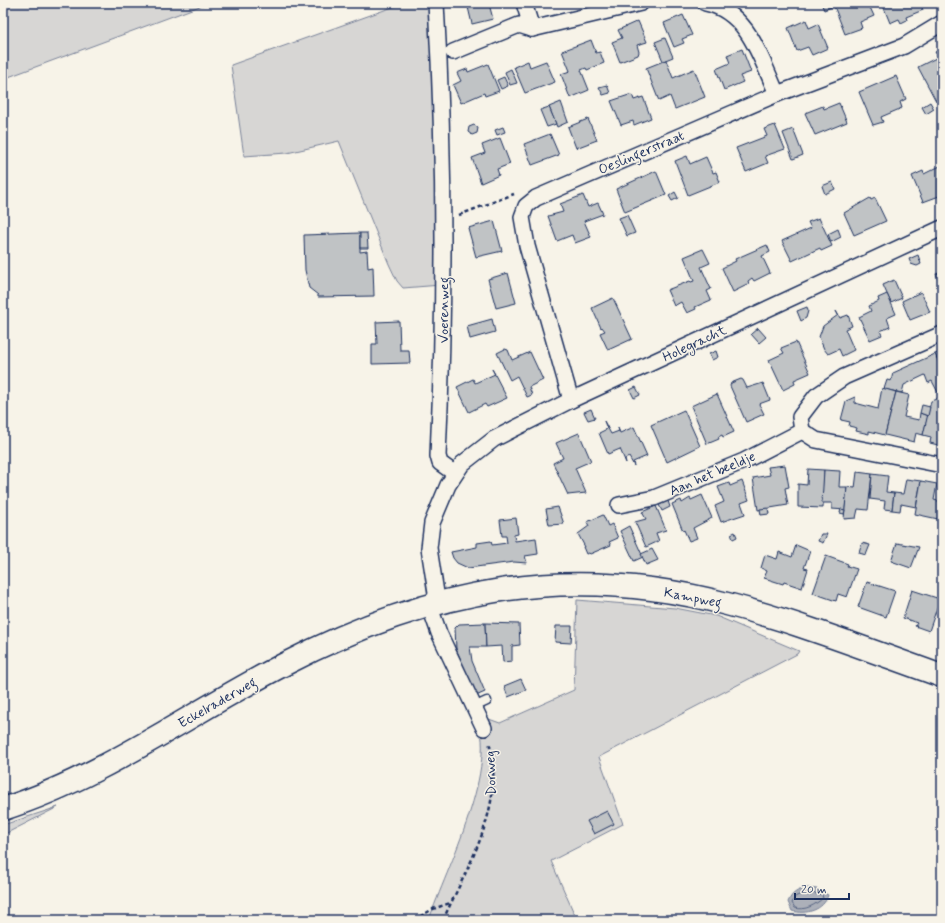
<svg xmlns="http://www.w3.org/2000/svg" width="945" height="923" font-family="Mynerve,sans-serif">
<style>
.green{fill:#d7d6d4;stroke:#798299}
.water{fill:#acb0b9;stroke:#727c95}
.lines{fill:none;stroke-linecap:round;stroke-linejoin:round}
.shore{stroke:#556382;stroke-width:1}
.building{fill:#c0c3c5;stroke:#1b2f5e}
.lane-casing{stroke:#1b2f5e;stroke-width:11}
.street-casing{stroke:#1b2f5e;stroke-width:18}
.secondary-casing{stroke:#1b2f5e;stroke-width:25}
.path{stroke:#1b2f5e;stroke-width:2.5;stroke-dasharray:4 3;stroke-linecap:butt}
.lane{stroke:#f7f3e8;stroke-width:8}
.street{stroke:#f7f3e8;stroke-width:15}
.secondary{stroke:#f7f3e8;stroke-width:22}
.labels{text-anchor:middle;stroke-width:3;stroke-linejoin:round;paint-order:stroke}
.street-label{font-size:14px;fill:#1b2f5e;stroke:#f7f3e8}
</style>
<rect width="100%" height="100%" fill="#f7f3e8"/>
<filter id="ink" filterUnits="userSpaceOnUse"><feTurbulence type="fractalNoise" baseFrequency=".025" numOctaves="2"/><feDisplacementMap in="SourceGraphic" scale="8" xChannelSelector="R" yChannelSelector="G"/><feConvolveMatrix kernelMatrix="1 2 1 2 8 2 1 2 1" color-interpolation-filters="sRGB"/></filter>
<g filter="url(#ink)">
<g class="green">
<polygon points="3,3 208,3 3,79"/>
<polygon points="404,3 431,3 441,285 403,288 397,281 389,264 339,141 287,153 244,156 231,65"/>
<path d="M577,600L675,608L716,616L799,651L797,654L599,757L623,824L551,861L577,920H429C446,869 502,763 475,714L500,723L574,690Z"/>
<polygon points="58,807 3,835 3,825"/>
</g>
<path class="water" d="M807,888L817,889L828,895C824,910 806,915 792,911L788,902C792,893 797,890 807,888Z"/>
<g class="lines">
<path class="shore" d="M807,892L822,895L823,898C815,905 805,911 795,908L792,903L795,897Z"/>
</g>
<g class="building">
<polygon points="467,3 492,3 489,4 493,19 472,24"/>
<polygon points="821,3 833,3 834,6 841,3 868,3 874,16 860,22 862,28 845,34 834,6 824,10"/>
<polygon points="882,3 920,3 923,10 906,17 907,20 901,23 899,19 890,23"/>
<polygon points="683,15 692,35 682,39 684,43 674,47 664,23"/>
<polygon points="806,20 809,28 818,24 828,48 812,55 808,47 797,51 788,28"/>
<polygon points="638,21 647,42 637,45 639,52 638,55 620,62 612,42 622,38 618,30"/>
<polygon points="665,38 673,57 663,61 655,42"/>
<polygon points="591,40 596,53 600,52 604,63 587,70 586,68 581,70 589,90 570,98 561,74 570,71 562,51"/>
<polygon points="742,49 751,72 740,76 743,82 724,90 716,69 730,63 727,55"/>
<polygon points="942,49 942,98 936,101 918,67 938,57 935,52"/>
<polygon points="666,60 673,78 694,69 705,97 675,109 670,96 659,101 646,68"/>
<polygon points="528,61 530,67 546,61 555,82 525,93 514,67"/>
<polygon points="488,64 499,91 485,96 484,93 461,103 453,85 461,81 457,73 467,69 468,72"/>
<polygon points="511,69 517,83 510,85 505,72"/>
<polygon points="896,76 906,99 900,102 902,108 881,117 883,122 873,125 859,92"/>
<polygon points="504,77 508,86 501,89 497,80"/>
<polygon points="607,85 610,93 603,95 599,87"/>
<polygon points="632,94 634,100 643,97 651,118 634,125 633,121 621,125 611,101"/>
<polygon points="561,102 568,122 557,127 549,107"/>
<polygon points="930,102 934,109 926,114 922,107"/>
<polygon points="839,103 847,122 815,135 805,113 823,106 824,109"/>
<polygon points="549,107 556,124 547,127 540,110"/>
<polygon points="588,119 597,140 576,148 568,127"/>
<polygon points="474,125 478,128 477,133 472,135 468,132 469,127"/>
<polygon points="775,125 785,149 765,156 768,163 746,172 736,148 767,136 764,129"/>
<polygon points="503,127 505,132 497,135 495,130"/>
<polygon points="793,129 803,155 793,159 783,133"/>
<polygon points="550,134 559,155 532,165 524,144"/>
<polygon points="500,138 510,164 497,169 499,175 481,183 472,158 485,153 482,145"/>
<polygon points="687,156 690,164 706,157 713,173 716,172 720,182 688,195 675,161"/>
<polygon points="942,165 942,195 923,202 912,176 923,171 924,174"/>
<polygon points="656,171 666,195 625,212 616,189"/>
<polygon points="832,182 835,189 825,194 822,186"/>
<polygon points="675,192 678,198 672,201 669,196"/>
<polygon points="583,195 588,207 598,203 603,214 584,221 591,237 575,243 572,235 557,241 548,216 563,212 560,204"/>
<polygon points="870,198 871,200 875,198 886,221 854,235 844,213"/>
<polygon points="627,215 635,233 627,236 619,218"/>
<polygon points="819,218 832,246 821,251 820,248 792,261 782,241 811,228 808,222"/>
<polygon points="494,221 502,251 476,257 468,228"/>
<polygon points="838,229 841,237 831,242 828,234"/>
<polygon points="360,233 360,252 367,251 368,268 373,267 374,296 318,297 318,295 309,288 305,270 304,235"/>
<polygon points="360,233 367,233 368,248 360,248"/>
<polygon points="767,245 770,252 762,256 770,273 754,281 752,278 748,281 749,284 733,292 722,268 736,261 735,259"/>
<polygon points="703,249 710,263 701,267 711,289 707,291 711,300 695,307 696,309 687,313 681,302 674,306 667,290 690,281 691,282 694,281 684,257"/>
<polygon points="918,255 921,264 917,266 911,264 909,259"/>
<polygon points="941,270 942,270 942,288 936,274 941,272"/>
<polygon points="508,273 516,303 496,308 488,279"/>
<polygon points="894,280 902,298 891,303 883,285"/>
<polygon points="921,292 930,312 910,320 902,301"/>
<polygon points="887,294 896,314 887,318 890,327 880,331 882,335 870,340 859,317 871,311 869,306 879,301 878,298"/>
<polygon points="613,298 632,339 608,350 600,333 605,331 602,327 601,328 592,308"/>
<polygon points="807,307 808,311 806,318 801,321 797,311"/>
<polygon points="836,311 840,318 848,315 852,326 845,329 854,350 842,356 839,349 828,354 824,349 819,337 823,326 838,315"/>
<polygon points="492,319 495,332 470,339 467,326"/>
<polygon points="399,321 400,350 409,350 410,363 372,364 372,344 377,344 376,322"/>
<polygon points="758,328 766,337 759,343 751,334"/>
<polygon points="796,342 810,373 794,380 795,384 783,390 769,360 784,353 781,348"/>
<polygon points="505,349 508,350 512,360 530,352 543,380 529,387 532,395 527,397 517,376 510,380 497,353"/>
<polygon points="716,351 718,357 712,360 709,354"/>
<polygon points="942,351 942,370 935,354"/>
<polygon points="935,354 942,370 942,400 932,381 928,383 925,375 904,385 902,393 884,389 887,380 891,381 893,373"/>
<polygon points="492,369 507,398 487,407 485,404 469,412 457,387 473,379 475,383 495,374"/>
<polygon points="741,379 743,380 747,388 763,383 770,400 759,404 764,414 746,422 730,386 731,383"/>
<polygon points="636,387 640,395 634,398 630,390"/>
<polygon points="882,388 896,392 885,435 869,431 869,434 856,431 857,428 849,426 850,422 841,420 846,401 855,397 855,403 878,409"/>
<polygon points="896,392 909,395 904,417 919,420 920,413 928,416 923,435 916,433 914,442 885,435"/>
<polygon points="717,394 734,432 723,437 722,435 718,437 719,439 707,444 691,406"/>
<polygon points="939,398 941,400 938,414 942,415 942,446 930,443 931,437 923,435 931,401"/>
<polygon points="922,405 930,407 928,416 920,413"/>
<polygon points="591,409 595,418 588,420 584,412"/>
<polygon points="684,410 700,446 667,462 651,425"/>
<polygon points="604,421 611,434 619,431 618,428 620,433 634,427 647,456 633,462 634,466 629,457 625,459 626,463 620,449 608,454 599,433 607,429"/>
<polygon points="579,433 591,461 575,468 586,493 568,495 553,463 563,458 556,443"/>
<polygon points="785,465 789,487 785,488 788,505 758,510 753,478 770,475 768,467"/>
<polygon points="808,469 824,470 823,508 798,507 798,484 807,485"/>
<polygon points="824,470 840,471 839,487 847,487 845,510 832,509 832,503 822,503"/>
<polygon points="857,472 872,474 868,510 858,509 856,518 844,519 847,487 855,488"/>
<polygon points="872,474 888,476 886,492 894,493 892,510 884,509 885,501 870,499"/>
<polygon points="906,479 921,481 916,507 901,504 900,511 892,510 894,493 903,494"/>
<polygon points="742,481 749,500 741,503 745,514 721,522 715,506 724,502 718,487 729,483 730,486"/>
<polygon points="921,481 937,484 934,500 942,502 938,519 915,514"/>
<polygon points="702,495 712,518 693,528 697,538 689,541 684,530 683,531 672,504 681,500 682,503 690,498 691,500"/>
<polygon points="668,501 670,507 662,511 659,505"/>
<polygon points="942,502 942,520 938,519"/>
<polygon points="656,506 666,530 656,533 659,541 646,547 635,522 646,519 642,512"/>
<polygon points="558,507 564,524 549,525 546,509"/>
<polygon points="768,508 769,514 761,515 760,509"/>
<polygon points="841,509 845,510 844,514 840,513"/>
<polygon points="603,515 608,526 612,524 618,538 609,542 611,545 590,554 589,553 586,554 583,547 585,547 578,534 589,526 587,522"/>
<polygon points="516,518 518,534 514,535 515,541 536,538 538,554 525,556 527,563 514,562 468,568 457,563 453,558 451,552 477,547 477,543 491,541 492,545 507,543 506,536 502,536 500,520"/>
<polygon points="629,526 643,557 634,561 620,531"/>
<polygon points="735,532 737,537 733,539 731,534"/>
<polygon points="821,534 827,534 823,543 818,541"/>
<polygon points="862,543 870,545 866,555 859,553"/>
<polygon points="897,543 919,547 911,568 891,561"/>
<polygon points="796,545 810,551 804,568 808,569 802,588 784,582 783,584 764,578 767,571 761,568 765,555 777,559 779,552 792,557"/>
<polygon points="652,549 658,560 646,565 641,554"/>
<polygon points="826,556 848,564 847,566 857,569 847,597 838,594 836,601 813,593"/>
<polygon points="867,582 895,591 886,617 858,607"/>
<polygon points="912,590 940,599 929,631 915,626 917,623 903,618"/>
<polygon points="485,623 486,647 470,647 472,661 485,692 476,696 456,649 455,628 459,624"/>
<polygon points="485,623 519,624 520,645 512,646 512,661 503,662 502,646 486,647"/>
<polygon points="556,626 572,626 571,643 555,642"/>
<polygon points="521,679 526,690 508,697 504,686"/>
<polygon points="607,811 614,824 594,834 587,821"/>
</g>
<g class="lines">
<defs>
<polyline id="lane" points="474,707 487,701"/>
<g id="street">
<path d="M436,3C445,154 445,305 438,456L440,463L454,473"/>
<polyline points="524,3 532,29"/>
<path d="M705,3C748,11 761,59 777,94"/>
<polyline points="453,52 519,25 532,29 641,3"/>
<polyline points="571,400 527,246 522,217 526,206 536,198 777,94 904,46 942,23"/>
<polyline points="802,431 800,417 816,396 844,377 942,334"/>
<polyline points="619,505 654,498 744,461 802,431 816,440 942,465"/>
<polyline points="484,728 439,633 432,613 436,593 429,548 432,523 448,485 462,464 494,439 571,400 942,228"/>
</g>
<path id="secondary" d="M3,809C104,777 191,712 285,664C429,589 568,562 727,604C800,623 871,651 942,676"/>
</defs>
<use href="#lane" class="lane-casing"/>
<use href="#street" class="street-casing"/>
<use href="#secondary" class="secondary-casing"/>
<g class="path">
<polyline points="459,215 514,194"/>
<polyline points="414,920 433,909 450,903"/>
<path d="M443,920C469,863 506,807 489,742"/>
</g>
<use href="#lane" class="lane"/>
<use href="#street" class="street"/>
<use href="#secondary" class="secondary"/>
</g>
</g>
<g class="labels">
<g class="street-label">
<text transform="translate(641 152) rotate(-23)" y="5">Oeslingerstraat</text>
<text transform="translate(443 310) rotate(-90)" y="5">Voerenweg</text>
<text transform="translate(694 343) rotate(-25)" y="5">Holegracht</text>
<text transform="translate(712 473) rotate(-23)" y="5">Aan het beeldje</text>
<text transform="translate(693 597) rotate(11)" y="5">Kampweg</text>
<text transform="translate(217 702) rotate(-30)" y="5">Eckelraderweg</text>
<text transform="translate(490 773) rotate(-92)" y="5">Dorweg</text>
</g>
</g>
<rect width="945" height="923" fill="none" stroke="#f7f3e8" stroke-width="16"/>
<rect x="8" y="8" width="929" height="907" fill="none" stroke="#1b2f5e" stroke-width="1.5" filter="url(#ink)"/>
<path d="M795 893v6h54v-6" fill="none" stroke="#1b2f5e" stroke-width="2"/>
<text x="801" y="893" font-size="12" fill="#1b2f5e" stroke="#f7f3e8" stroke-width="3" paint-order="stroke">20 m</text>
</svg>
